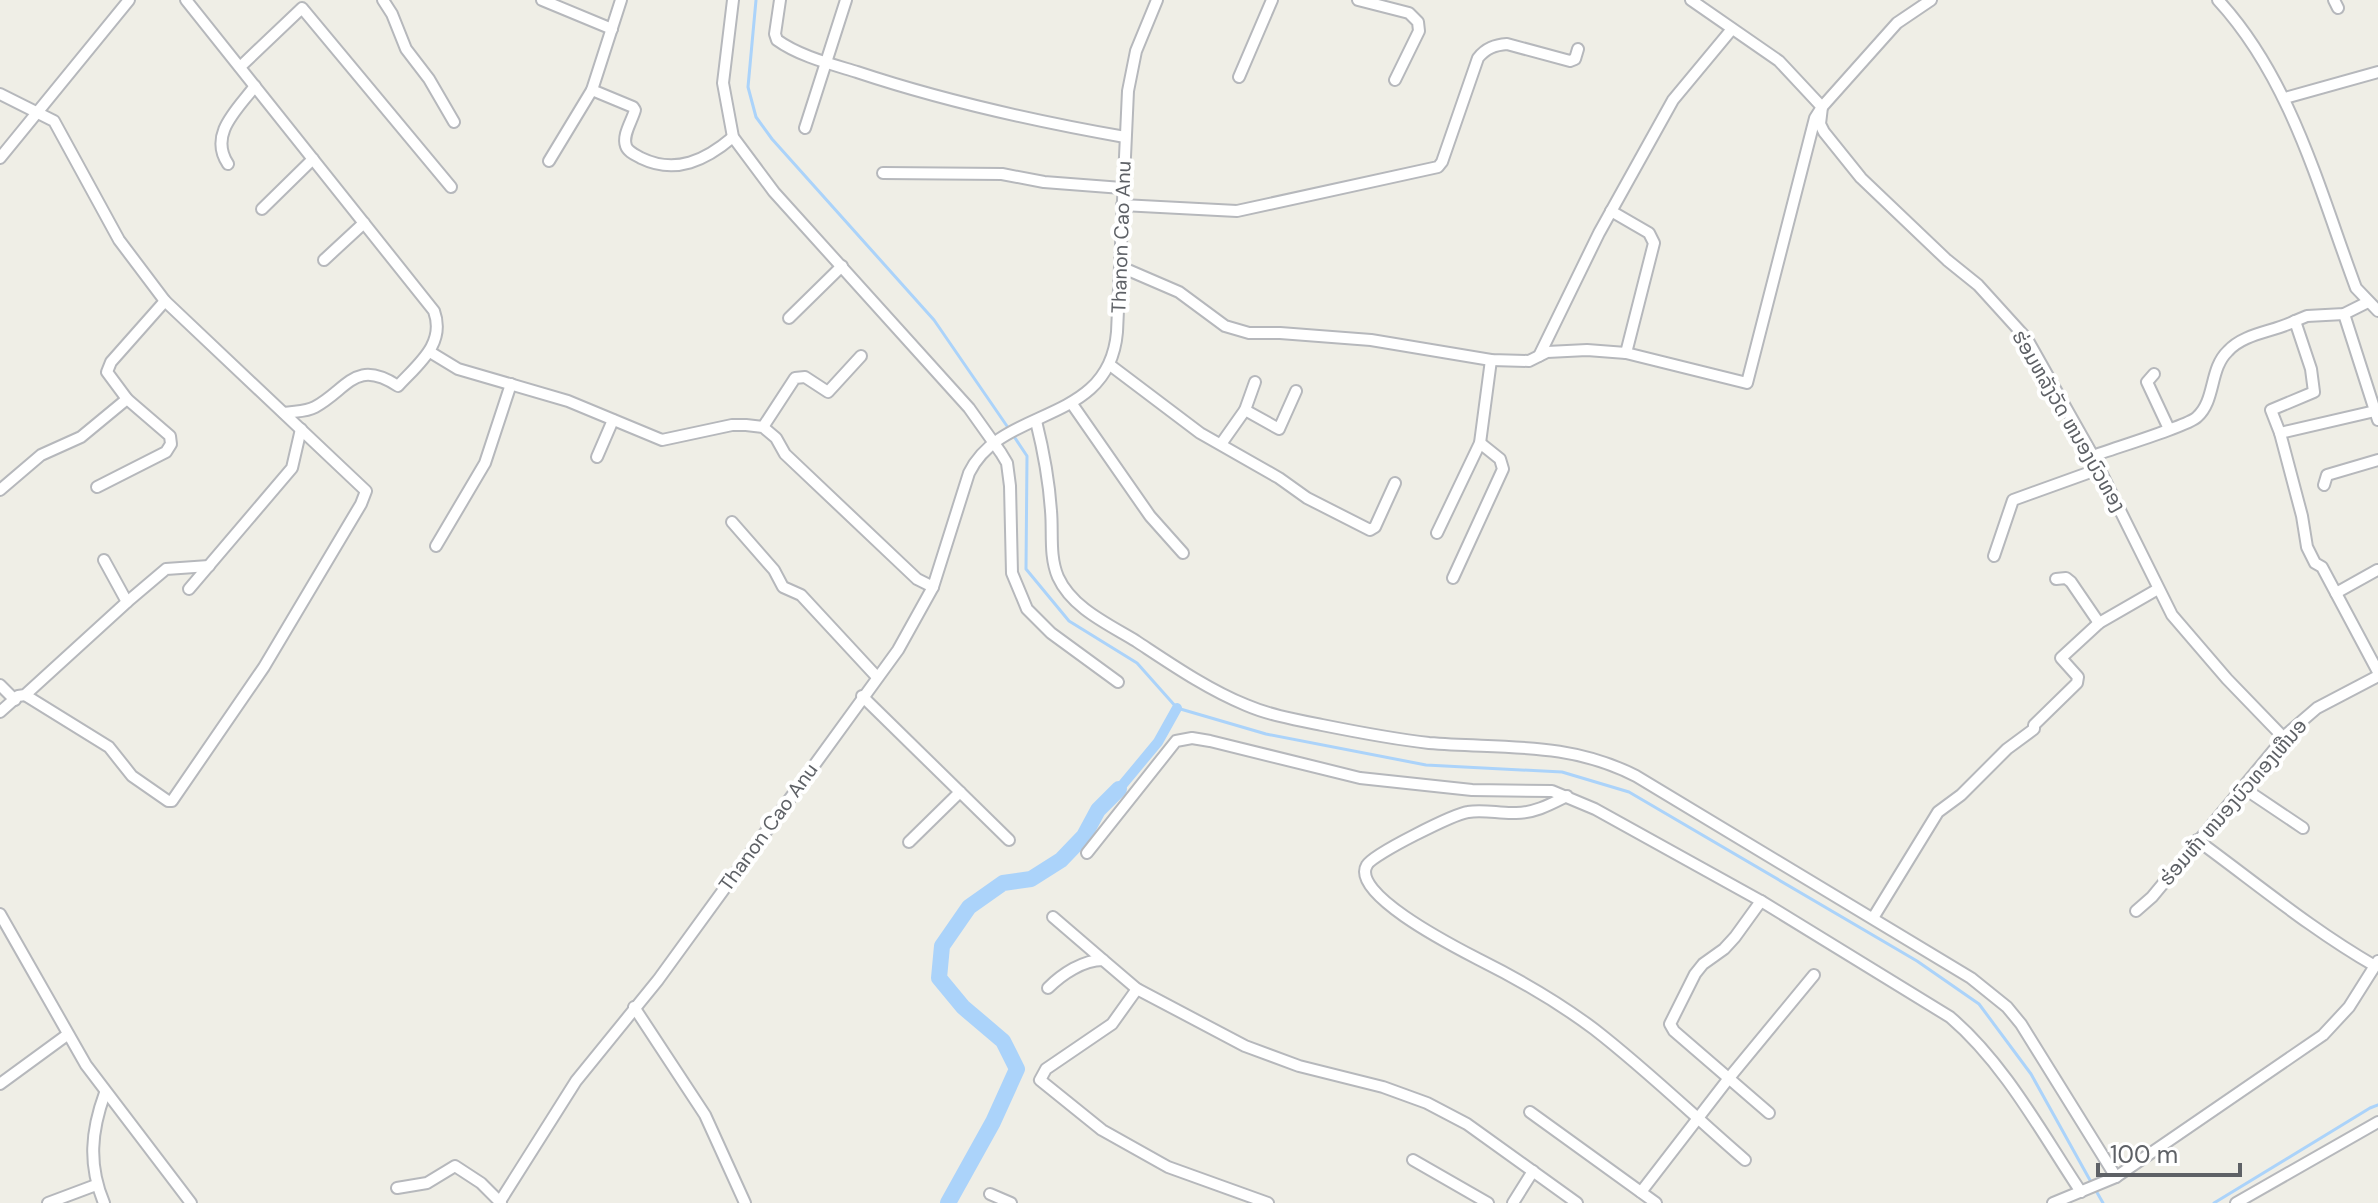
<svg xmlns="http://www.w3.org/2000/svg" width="2378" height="1203" font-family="'DM Sans','Noto Sans Lao',sans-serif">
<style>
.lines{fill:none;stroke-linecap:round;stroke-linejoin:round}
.stream{stroke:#abd3fa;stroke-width:3}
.canal{stroke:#abd3fa;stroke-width:10}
.river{stroke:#abd3fa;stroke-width:16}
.minor-casing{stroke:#b6b8bc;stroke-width:14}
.minor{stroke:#fff;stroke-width:10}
.labels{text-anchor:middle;stroke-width:8;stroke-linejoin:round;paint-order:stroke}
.street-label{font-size:20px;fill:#5e6166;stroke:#fff}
</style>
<rect width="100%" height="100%" fill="#efeee6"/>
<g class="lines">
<g class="stream">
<polyline points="756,0 748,87 756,117 772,139 934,320 1009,429"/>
<polyline points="1013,435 1027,456 1026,569 1069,621 1137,663 1177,708 1266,734 1426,765 1562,772 1629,792 1917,961 1979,1004 2031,1074 2091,1182"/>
<polyline points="2095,1189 2103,1203"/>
<polyline points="2214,1203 2370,1108 2378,1105"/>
</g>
<polyline class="canal" points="1119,789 1158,742 1177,708"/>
<polyline class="river" points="948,1203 993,1122 1017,1069 1003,1041 963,1007 939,978 942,946 969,907 1003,883 1031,879 1061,860 1084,836 1098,810 1119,789"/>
<defs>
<g id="minor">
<path d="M186,0L434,311C446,344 418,364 398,386C355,358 348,389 315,407C306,412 295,411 284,413"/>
<polyline points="383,0 392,14 406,49 429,79 454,122"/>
<polyline points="542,0 612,29"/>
<polyline points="733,0 723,83 733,137 774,192 969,408 1001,453 1007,463 1010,486 1012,573 1027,609 1051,633 1118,682"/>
<path d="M780,0L775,34L777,40C799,56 831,64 857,72C944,101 1034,121 1125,137"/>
<polyline points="1358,0 1409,13 1418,22 1419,31 1395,80"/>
<polyline points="1691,0 1779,61 1822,107 1820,124 1824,132 1861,178 1947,260 1978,285 2027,339 2093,456 2172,615 2227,679 2284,738"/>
<path d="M2218,0C2291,79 2319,189 2356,288L2378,311"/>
<polyline points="2334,0 2338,8"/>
<polyline points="240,67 302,8 451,187"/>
<polyline points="1239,77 1272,0"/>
<path d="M592,90L633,107L635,110C632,121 622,135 626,146C628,152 636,155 641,158C676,175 706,160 733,137"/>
<polyline points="0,94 54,121 119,240 165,301 366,491 361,504 264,667 172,801 168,801 132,776 109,747 25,695"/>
<polyline points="2285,98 2378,72"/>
<polyline points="805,128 846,0"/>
<polyline points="0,158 129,0"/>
<polyline points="549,161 592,90 621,0"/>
<path d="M228,164C208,134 238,109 255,86"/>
<polyline points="883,173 1002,174 1044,182 1122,188"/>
<path d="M1122,205L1237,211L1438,167L1442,162L1478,58C1486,48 1495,45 1507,44L1570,61L1575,59L1578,49"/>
<polyline points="262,209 313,159"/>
<polyline points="1611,211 1649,233 1654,243 1626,353"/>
<polyline points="324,260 364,223"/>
<polyline points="1121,267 1179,292 1225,326 1249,333 1280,333 1371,340 1491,360 1529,361 1547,352 1587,350 1626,353 1747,383 1815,118 1822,107 1897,23 1931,0"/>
<polyline points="2344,314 2378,420"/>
<polyline points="789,318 842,266"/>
<polyline points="430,352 458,369 568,401 662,440 732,425 746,425 763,427 776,438 785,454 917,579 933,587"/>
<polyline points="1539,356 1599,233 1673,100 1732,29"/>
<polyline points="1110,365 1200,433 1279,478 1307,498 1370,530 1375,527 1395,483"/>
<polyline points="2154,374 2147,382 2169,429"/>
<polyline points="1072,404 1150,516 1183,553"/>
<polyline points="1245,410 1279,429 1296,391"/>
<polyline points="2375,411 2280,433 2302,516 2307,547 2315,563 2322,567 2378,672"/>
<path d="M1036,421C1043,449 1049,481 1051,511C1053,532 1049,556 1058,577C1072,608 1108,624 1136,641C1171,664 1207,689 1246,705C1269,715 1297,720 1322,725C1357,732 1393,739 1429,743C1503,749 1568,741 1636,776L1971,978L2007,1007L2021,1024L2116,1177"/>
<polyline points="763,427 795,378 805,377 828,392 861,356"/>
<polyline points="2280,433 2271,410 2314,392 2311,369 2295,321 2307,316 2344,314 2368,302"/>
<polyline points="1221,444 1245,410 1255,382"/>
<path d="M2093,456C2111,449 2188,426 2197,417C2216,400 2209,369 2228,351C2244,333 2274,332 2295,321"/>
<polyline points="597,457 613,420"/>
<polyline points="2324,485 2327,475 2378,460"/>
<polyline points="97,487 166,452 171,444 170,436 127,399 107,372 111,362 165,301"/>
<polyline points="0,490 41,455 81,437 127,399"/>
<polyline points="732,522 774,570 783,587 801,595 877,677"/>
<polyline points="1437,533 1480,443 1491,360"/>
<polyline points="436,546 485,463 511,384"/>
<polyline points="1994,556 2013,500 2099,469"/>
<polyline points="1453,578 1503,469 1500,459 1480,443"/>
<polyline points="2056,579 2066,578 2071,582 2099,623"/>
<polyline points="189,589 292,468 301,429"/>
<polyline points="2336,593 2377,570"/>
<polyline points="127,602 166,569 209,566"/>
<polyline points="0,685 15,700"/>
<polyline points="862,696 1009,840"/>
<polyline points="0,712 18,696 25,695 127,602 104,560"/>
<polyline points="2242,787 2303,828"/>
<path d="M1567,796C1551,804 1535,813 1516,813C1500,814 1484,809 1468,812C1454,814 1373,854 1367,865C1349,894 1459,949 1480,960C1520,980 1558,1002 1594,1029C1647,1070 1695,1117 1745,1160"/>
<path d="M2197,840C2256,883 2312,930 2375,966"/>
<polyline points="909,842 960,792"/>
<path d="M1087,853L1176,741L1192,738L1210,741L1360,778L1472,790L1552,791L1595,809L1761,901L1950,1017C2005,1064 2041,1132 2081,1192"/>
<polyline points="1761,901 1735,937 1724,949 1703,964 1695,974 1670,1024 1674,1031 1769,1113"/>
<polyline points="2136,911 2152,897 2288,733 2317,708 2378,676"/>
<polyline points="0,914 86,1065 191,1203"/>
<polyline points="1053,917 1103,960"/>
<polyline points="1873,918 1938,812 1961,795 2007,749 2034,729 2034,725 2077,683 2078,677 2061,658 2099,623 2158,589"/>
<path d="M1048,988C1062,974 1083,960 1103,960L1137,989L1245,1046L1299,1066L1383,1087L1427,1103L1467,1124L1577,1203"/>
<polyline points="1137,989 1112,1024 1046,1069 1040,1080 1102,1130 1168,1167 1268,1203"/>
<polyline points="634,1007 705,1115 745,1203"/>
<polyline points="0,1084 67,1035"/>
<polyline points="1530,1112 1656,1203"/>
<polyline points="1413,1160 1488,1203"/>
<polyline points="397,1188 427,1183 455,1166 481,1183 501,1203"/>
<polyline points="1641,1192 1729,1078 1814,975"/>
<polyline points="990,1194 1011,1203"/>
<polyline points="48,1203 96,1185"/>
<path d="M104,1203C88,1165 91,1131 105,1093"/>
<path d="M499,1203L576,1081L658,980L898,650L933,587L969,473C1002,405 1109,426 1117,332L1128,91L1136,51L1157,0"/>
<polyline points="1513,1203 1533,1171"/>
<polyline points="2053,1203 2116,1177 2323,1035 2349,1007 2378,961"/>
<polyline points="2236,1203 2378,1122"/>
</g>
</defs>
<use href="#minor" class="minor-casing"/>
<use href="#minor" class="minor"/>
</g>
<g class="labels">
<g class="street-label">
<text transform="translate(1121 237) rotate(-88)" y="7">Thanon Cao Anu</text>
<text transform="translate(2069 421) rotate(60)" y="7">ຮ່ອມຫລັງວັດ ຫນອງບົວທອງ</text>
<text transform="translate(2233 802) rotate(-49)" y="7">ຮ່ອມຫ້າ ຫນອງບົວທອງເຫືນອ</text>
<text transform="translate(768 827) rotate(-54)" y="7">Thanon Cao Anu</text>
</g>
</g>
<path d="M2098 1163v12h142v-12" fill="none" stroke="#5e6166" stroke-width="4"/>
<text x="2110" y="1163" font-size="24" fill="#5e6166" stroke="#ffffff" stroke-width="6" paint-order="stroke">100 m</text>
</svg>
